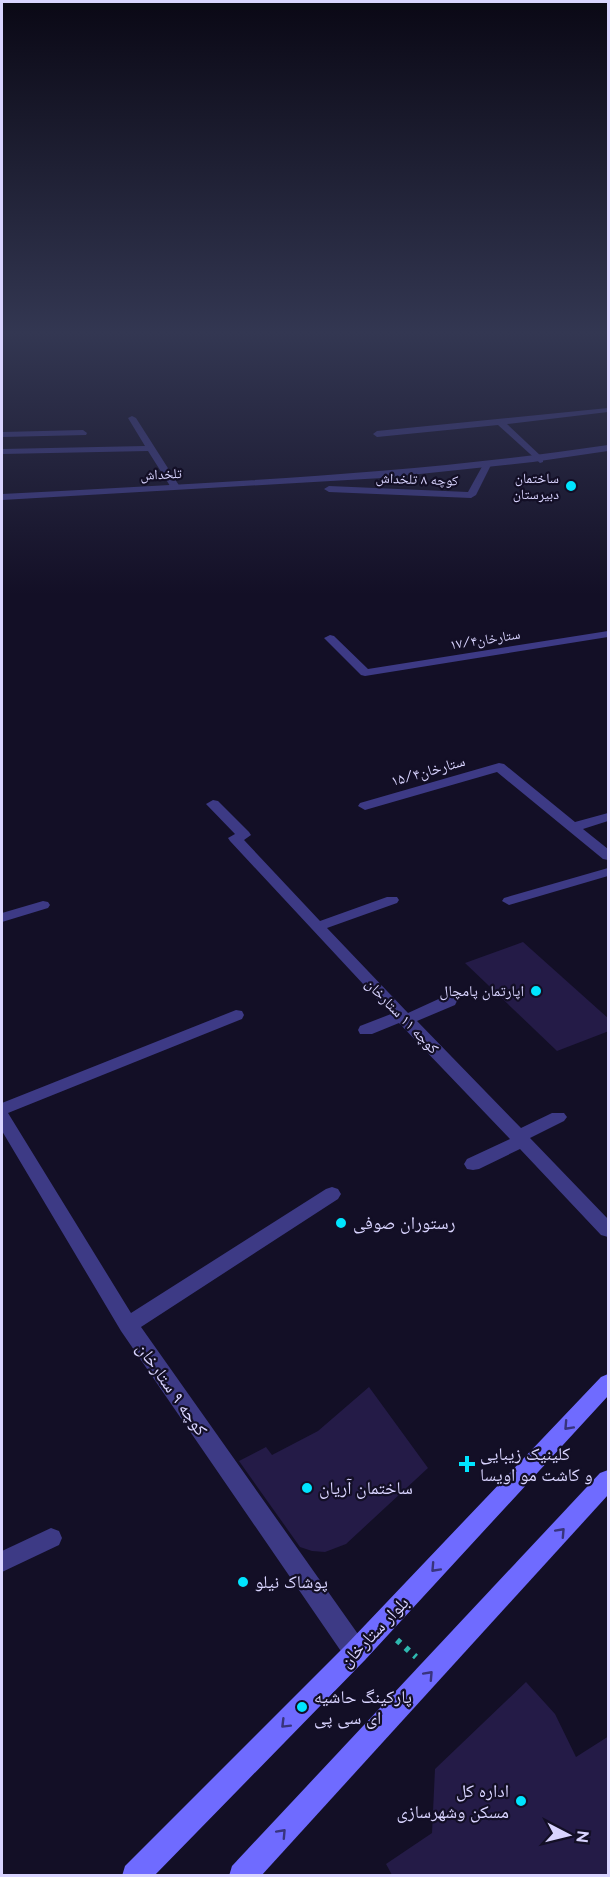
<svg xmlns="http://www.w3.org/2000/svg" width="610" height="1877" font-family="Raleway,'Noto Naskh Arabic',sans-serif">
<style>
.building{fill:#241b47}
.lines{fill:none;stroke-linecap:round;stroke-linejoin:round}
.path{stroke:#2fb8b0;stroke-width:6;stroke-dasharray:4.5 7;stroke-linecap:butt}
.minor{fill:#3d3a85;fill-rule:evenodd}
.tertiary{fill:#3d3a85;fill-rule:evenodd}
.secondary{fill:#6f6bff;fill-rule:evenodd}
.oneway{stroke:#38347d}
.poi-dot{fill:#00e5ff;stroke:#130f26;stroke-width:2}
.labels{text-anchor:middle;stroke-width:4.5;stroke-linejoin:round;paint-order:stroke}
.far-street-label{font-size:14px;fill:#d9d4ff;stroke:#130f26}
.far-poi-label{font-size:14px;fill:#d9d4ff;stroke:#130f26;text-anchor:end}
.street-label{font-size:15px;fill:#d9d4ff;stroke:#130f26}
.poi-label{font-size:15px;fill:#d9d4ff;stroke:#130f26;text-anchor:end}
.near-poi-label{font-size:18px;fill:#d9d4ff;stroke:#130f26;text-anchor:start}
.near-street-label{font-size:18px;fill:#d9d4ff;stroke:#130f26}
</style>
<rect width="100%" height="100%" fill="#130f26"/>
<g class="building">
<polygon points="523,942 609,1019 609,1031 557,1051 465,963"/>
<polygon points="369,1387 428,1468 346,1544 325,1552 312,1551 300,1547 239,1461 266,1447 272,1455 318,1431"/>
<polygon points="526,1682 555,1714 576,1757 609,1736 609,1875 392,1875 386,1864 432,1833 435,1769"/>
</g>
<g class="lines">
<polyline class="path" points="397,1640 416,1657"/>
<g class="minor">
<polygon points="608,408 608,412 507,424 543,458 543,462 540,463 498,425 377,437 373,434 377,431"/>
<polygon points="132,416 136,418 180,487 178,489 172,489 148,451 2,454 2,449 145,446 128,418"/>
<polygon points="83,430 87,433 86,435 2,437 2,432"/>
<polygon points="484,463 491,465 476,495 471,498 329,492 324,489 329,486 468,492"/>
<polygon points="608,631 608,637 365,676 361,675 324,638 330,635 334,636 368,669"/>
<polygon points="499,763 504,764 575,822 608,813 608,821 583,829 608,849 608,860 603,859 497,772 365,810 358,806 360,803"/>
<polygon points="213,800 218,801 249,832 251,835 244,840 320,921 387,897 397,897 399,900 397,903 327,928 408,1013 443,997 455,997 457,1001 455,1005 417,1021 521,1128 552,1113 564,1113 567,1117 564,1121 530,1138 608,1219 608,1237 601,1235 520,1149 479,1169 473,1170 467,1169 464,1164 467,1159 510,1139 399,1023 372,1034 360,1034 358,1030 360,1026 391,1014 230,841 228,838 235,834 206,804"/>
<polygon points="608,868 608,876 509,905 502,901 504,898"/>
<polygon points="43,901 48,902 50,905 48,908 2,922 2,913"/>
<polygon points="236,1010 242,1011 244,1015 242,1019 8,1113 131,1313 326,1189 332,1187 338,1189 341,1194 338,1199 141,1327 365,1644 368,1652 365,1660 356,1664 347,1660 121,1331 2,1131 2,1103"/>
<polygon points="51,1528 59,1531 62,1538 59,1545 2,1572 2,1551"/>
</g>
<path class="tertiary" d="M608,445V451L533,462L382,478L2,500V494C205,483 407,475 608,445Z"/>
<g class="secondary">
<polygon points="608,1374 608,1396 365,1660 154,1876 122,1876 125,1866 347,1644 601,1377"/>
<polygon points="608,1470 608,1495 261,1876 229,1876 232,1866 600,1473"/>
</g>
</g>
<defs><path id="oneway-chevron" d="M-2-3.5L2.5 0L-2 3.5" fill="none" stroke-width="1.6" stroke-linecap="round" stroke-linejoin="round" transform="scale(1.5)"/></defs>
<g class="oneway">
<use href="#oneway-chevron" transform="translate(568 1426) rotate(133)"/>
<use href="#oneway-chevron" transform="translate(561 1532) rotate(-47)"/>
<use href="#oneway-chevron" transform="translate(435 1568) rotate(133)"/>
<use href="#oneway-chevron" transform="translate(429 1675) rotate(-47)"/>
<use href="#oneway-chevron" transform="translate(285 1724) rotate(135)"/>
<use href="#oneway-chevron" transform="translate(282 1833) rotate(-47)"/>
</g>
<linearGradient id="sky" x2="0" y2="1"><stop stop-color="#0a0815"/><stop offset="0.56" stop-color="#333752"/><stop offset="1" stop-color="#333752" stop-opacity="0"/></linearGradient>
<rect width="610" height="595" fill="url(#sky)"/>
<g class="poi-dot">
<circle cx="571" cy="486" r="6"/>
<circle cx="536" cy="991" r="6"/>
<circle cx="341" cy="1223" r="6"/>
<path d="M464 1455h6v6h6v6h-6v6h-6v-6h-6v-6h6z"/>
<circle cx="307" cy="1488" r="6"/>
<circle cx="243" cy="1582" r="6"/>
<circle cx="302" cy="1707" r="6"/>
<circle cx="521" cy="1801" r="6"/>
</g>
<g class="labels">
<g class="far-street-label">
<text transform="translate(161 474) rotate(-3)" y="5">تلخداش</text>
<text transform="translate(417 479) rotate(2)" y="5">کوچه ۸ تلخداش</text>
<text transform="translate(485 639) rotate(-9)" y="5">ستارخان۱۷/۴</text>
</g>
<g class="far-poi-label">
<text x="559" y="483">ساختمان<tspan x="559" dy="16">دبیرستان</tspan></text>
</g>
<g class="street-label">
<text transform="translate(428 771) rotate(-16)" y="5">ستارخان۱۵/۴</text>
<text transform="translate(402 1016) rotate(46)" y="5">کوچه ۱۱ ستارخان</text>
</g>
<g class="poi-label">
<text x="524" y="996">اپارتمان پامچال</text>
</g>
<g class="near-poi-label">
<text x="353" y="1229">رستوران صوفی</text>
<text x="480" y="1460">کلینیک زیبایی<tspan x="480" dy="21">و کاشت مو اویسا</tspan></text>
<text x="319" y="1494">ساختمان آریان</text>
<text x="255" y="1588">پوشاک نیلو</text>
<text x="314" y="1703">پارکینگ حاشیه<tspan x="314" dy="21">ای سی پی</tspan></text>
<text x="509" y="1797" text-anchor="end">اداره کل<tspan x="509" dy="21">مسکن وشهرسازی</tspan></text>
</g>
<g class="near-street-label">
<text transform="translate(172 1389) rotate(55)" y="6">کوچه ۹ ستارخان</text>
<text transform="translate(374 1632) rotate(-46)" y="6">بلوار ستارخان</text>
</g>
</g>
<rect width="610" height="1877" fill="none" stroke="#d9d4ff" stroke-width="6"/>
<g transform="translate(568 1835) rotate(97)" stroke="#130f26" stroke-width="4.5" paint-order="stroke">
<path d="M0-4.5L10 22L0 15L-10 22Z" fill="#d9d4ff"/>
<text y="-9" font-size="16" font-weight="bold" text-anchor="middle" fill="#d9d4ff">N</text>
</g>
</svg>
